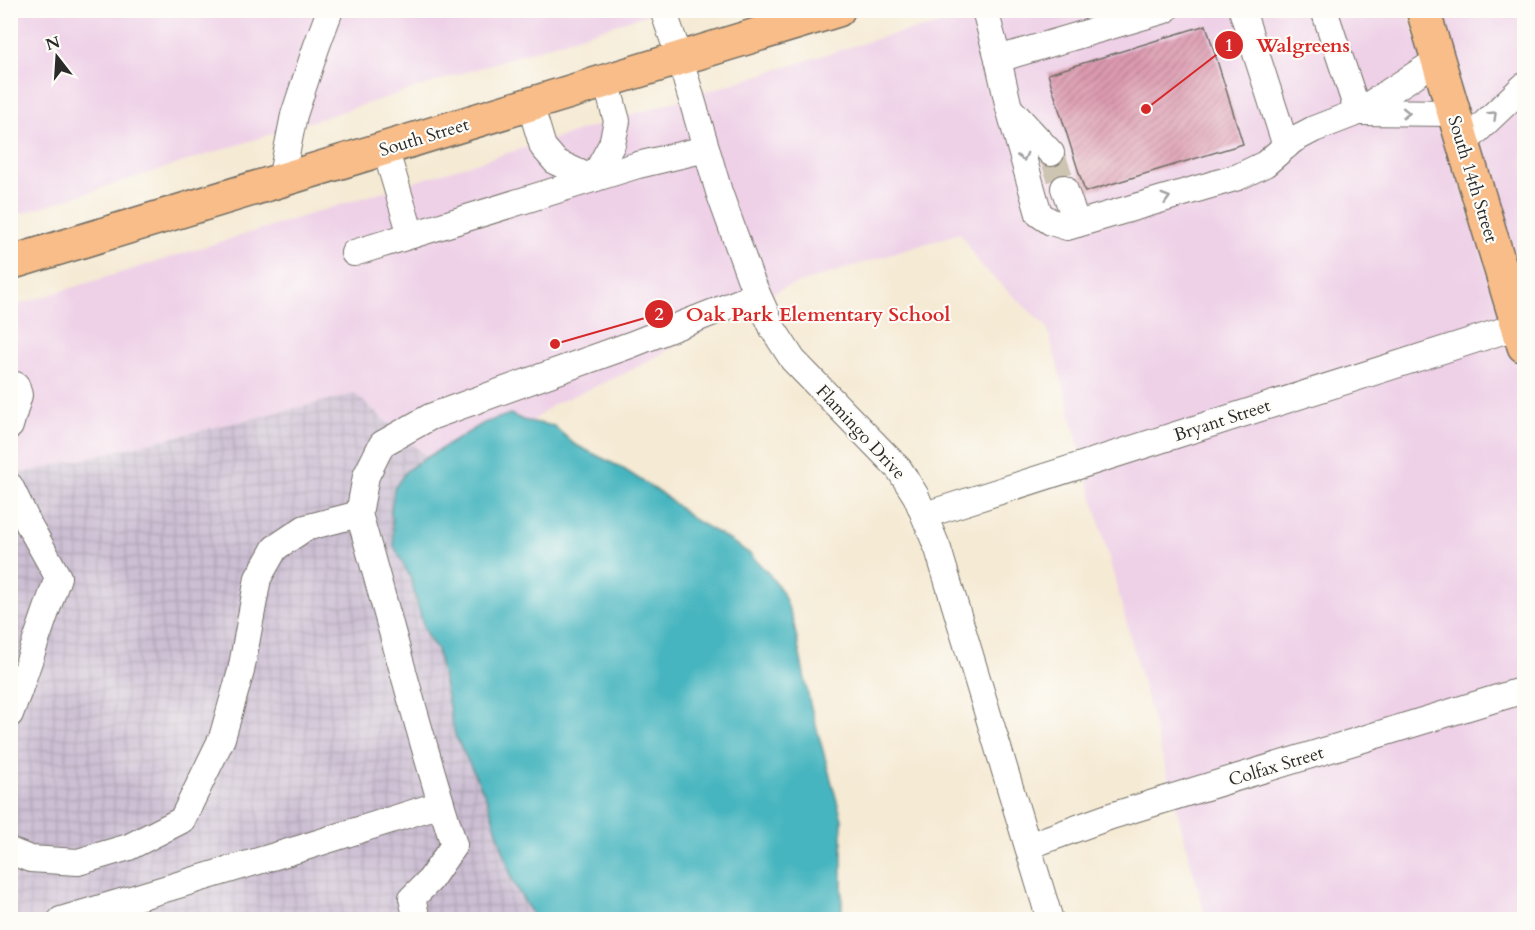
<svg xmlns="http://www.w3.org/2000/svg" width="1535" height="930" font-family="Cardo,serif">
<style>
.built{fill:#eed0e7}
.industrial{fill:url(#industrial-grid)}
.water{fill:#46b5bf;stroke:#387075;stroke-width:1.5}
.building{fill:url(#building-hatch)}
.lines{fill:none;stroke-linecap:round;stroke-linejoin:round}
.minor-tunnel{stroke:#cdc4b2;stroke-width:26;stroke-dasharray:26 13;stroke-linecap:butt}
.minor-casing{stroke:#726e66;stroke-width:28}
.major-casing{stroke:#726e66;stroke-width:36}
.highway-casing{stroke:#726e66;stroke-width:36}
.minor{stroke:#fff;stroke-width:26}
.major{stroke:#f8bd88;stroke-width:33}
.highway{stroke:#f8bd88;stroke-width:33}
.oneway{stroke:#a0a0a0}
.labels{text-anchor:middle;stroke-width:4.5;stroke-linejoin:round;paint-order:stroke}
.street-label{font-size:18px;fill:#2b2b2b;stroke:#fdfcf7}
.leader{fill:none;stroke:#d62828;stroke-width:2}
.callout-dot{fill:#d62828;stroke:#fdfcf7;stroke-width:2}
.mark-label{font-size:18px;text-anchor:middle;font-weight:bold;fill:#fff}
.callout-label{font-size:20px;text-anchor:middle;font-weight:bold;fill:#d62828;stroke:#fdfcf7;stroke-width:4.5;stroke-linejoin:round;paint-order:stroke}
</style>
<defs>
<pattern id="industrial-grid" width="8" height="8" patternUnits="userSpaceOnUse" patternTransform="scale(1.5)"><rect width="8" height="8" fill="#ccbed3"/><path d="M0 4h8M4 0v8" fill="none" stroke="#afa3b5"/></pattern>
<pattern id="building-hatch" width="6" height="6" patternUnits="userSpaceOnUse" patternTransform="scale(1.5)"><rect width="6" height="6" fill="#dd9ab0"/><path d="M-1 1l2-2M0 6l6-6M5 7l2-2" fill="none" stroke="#b37e8f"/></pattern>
</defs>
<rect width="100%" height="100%" fill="#fdfcf7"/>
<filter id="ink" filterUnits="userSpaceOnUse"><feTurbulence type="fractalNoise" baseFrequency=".0167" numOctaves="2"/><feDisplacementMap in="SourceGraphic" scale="12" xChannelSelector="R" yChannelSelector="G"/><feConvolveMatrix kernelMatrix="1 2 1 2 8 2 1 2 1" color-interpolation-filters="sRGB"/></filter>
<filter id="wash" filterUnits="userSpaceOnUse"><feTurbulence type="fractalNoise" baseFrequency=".008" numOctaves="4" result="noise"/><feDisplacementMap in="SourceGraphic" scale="24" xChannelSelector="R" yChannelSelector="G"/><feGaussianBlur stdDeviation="1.35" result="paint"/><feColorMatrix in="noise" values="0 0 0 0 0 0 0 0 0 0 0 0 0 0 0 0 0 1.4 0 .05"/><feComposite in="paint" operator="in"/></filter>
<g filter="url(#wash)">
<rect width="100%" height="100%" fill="#f5ead4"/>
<g class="built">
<polygon points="11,11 658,11 11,217"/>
<polygon points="999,11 1408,11 1524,393 1524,919 1206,919 1047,327 982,267 960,233 783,288 624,374 552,405 532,422 523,420 510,414 484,423 427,457 355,394 11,476 10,307 886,36"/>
<polygon points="1436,11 1524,11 1524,301"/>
</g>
<polygon class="industrial" points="355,394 427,457 406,471 394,546 410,577 424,628 429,639 437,649 455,735 487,799 513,882 535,919 11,919 10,476"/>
<polygon class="water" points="510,414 523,420 554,426 574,444 622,468 661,493 693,519 726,538 749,553 769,574 782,591 793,620 810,704 842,819 842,910 837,919 535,919 513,882 487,799 455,735 437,649 429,639 424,628 410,577 394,546 391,511 394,489 406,471 416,464 484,423"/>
<g id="blocks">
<polygon class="building" points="1206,25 1243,144 1085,192 1048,74"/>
</g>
</g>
<g filter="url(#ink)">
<use href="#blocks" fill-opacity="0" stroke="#726e66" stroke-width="1.5"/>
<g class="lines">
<polyline class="minor-tunnel" points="1051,153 1064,188"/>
<defs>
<g id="minor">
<polyline points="663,10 680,59 719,192 750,278 773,329 793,360 899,469 916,496 938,549 1050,920"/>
<polyline points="985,10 998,59 1165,10"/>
<polyline points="1242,10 1286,146"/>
<polyline points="1324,10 1358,112"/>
<polyline points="998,59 1009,108 1039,214 1051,222 1067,227 1238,177 1265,164 1293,140 1314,129 1358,112 1438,60"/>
<polyline points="530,104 543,147 556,162 593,179 612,144 617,121 606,81"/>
<polyline points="1012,111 1051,153"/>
<polyline points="1358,112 1453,113"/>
<polyline points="1463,144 1524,86"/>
<polyline points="385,148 411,235"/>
<polyline points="281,180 294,115 316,48 330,10"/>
<polyline points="1064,188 1077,224"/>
<polyline points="354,253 638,165 706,149"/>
<polyline points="10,385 16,385 19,395 10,426"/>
<polyline points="10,486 29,525 58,577 19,690 10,688"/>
<path d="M359,514C391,624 419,736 454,845L430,880L412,898L417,920"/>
<polyline points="925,515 1518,326"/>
<polyline points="10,714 19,690"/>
<polyline points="1028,846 1111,816 1524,690"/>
<polyline points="10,851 30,859 78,862 129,847 182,820 222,738 241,671 258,578 275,548 305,528 359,514 366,476 382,444 430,417 630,345 757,295"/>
<polyline points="61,920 302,848 441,804"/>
</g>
<polyline id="major" points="10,263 838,10"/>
<polyline id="highway" points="1423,10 1524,346"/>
</defs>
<use href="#minor" class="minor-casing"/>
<use href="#major" class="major-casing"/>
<use href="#highway" class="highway-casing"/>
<use href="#minor" class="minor"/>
<use href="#major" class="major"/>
<use href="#highway" class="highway"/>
</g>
<defs><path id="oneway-chevron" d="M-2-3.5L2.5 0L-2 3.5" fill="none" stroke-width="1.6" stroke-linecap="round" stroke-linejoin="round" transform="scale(1.5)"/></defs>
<g class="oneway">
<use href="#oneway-chevron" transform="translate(1406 113) rotate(1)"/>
<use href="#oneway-chevron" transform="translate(1493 115) rotate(-44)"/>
<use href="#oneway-chevron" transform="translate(1023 157) rotate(75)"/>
<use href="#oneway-chevron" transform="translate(1166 198) rotate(-16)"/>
</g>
</g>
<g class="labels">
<g class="street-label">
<text transform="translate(424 137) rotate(-17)" y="6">South Street</text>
<text transform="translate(1473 179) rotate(73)" y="6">South 14th Street</text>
<text transform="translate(1222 420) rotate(-18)" y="6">Bryant Street</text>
<text transform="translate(861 432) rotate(47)" y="6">Flamingo Drive</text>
<text transform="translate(1276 766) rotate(-17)" y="6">Colfax Street</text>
</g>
</g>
<path class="leader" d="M1146 109L1229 45M555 344L659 314"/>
<g class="callout-dot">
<circle cx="1146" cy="109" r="6"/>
<circle cx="555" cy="344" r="6"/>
<circle cx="1229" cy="45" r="15"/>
<circle cx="659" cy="314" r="15"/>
</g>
<g class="mark-label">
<text x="1229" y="51">1</text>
<text x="659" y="320">2</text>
</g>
<g class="callout-label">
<text x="1303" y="52">Walgreens</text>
<text x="818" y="321">Oak Park Elementary School</text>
</g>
<rect width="1535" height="930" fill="none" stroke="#fdfcf7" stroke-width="36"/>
<g transform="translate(57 57) rotate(343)" stroke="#fdfcf7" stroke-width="4.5" paint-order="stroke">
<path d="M0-4.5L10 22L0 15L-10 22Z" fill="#2b2b2b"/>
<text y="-9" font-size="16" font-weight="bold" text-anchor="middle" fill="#2b2b2b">N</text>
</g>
</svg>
